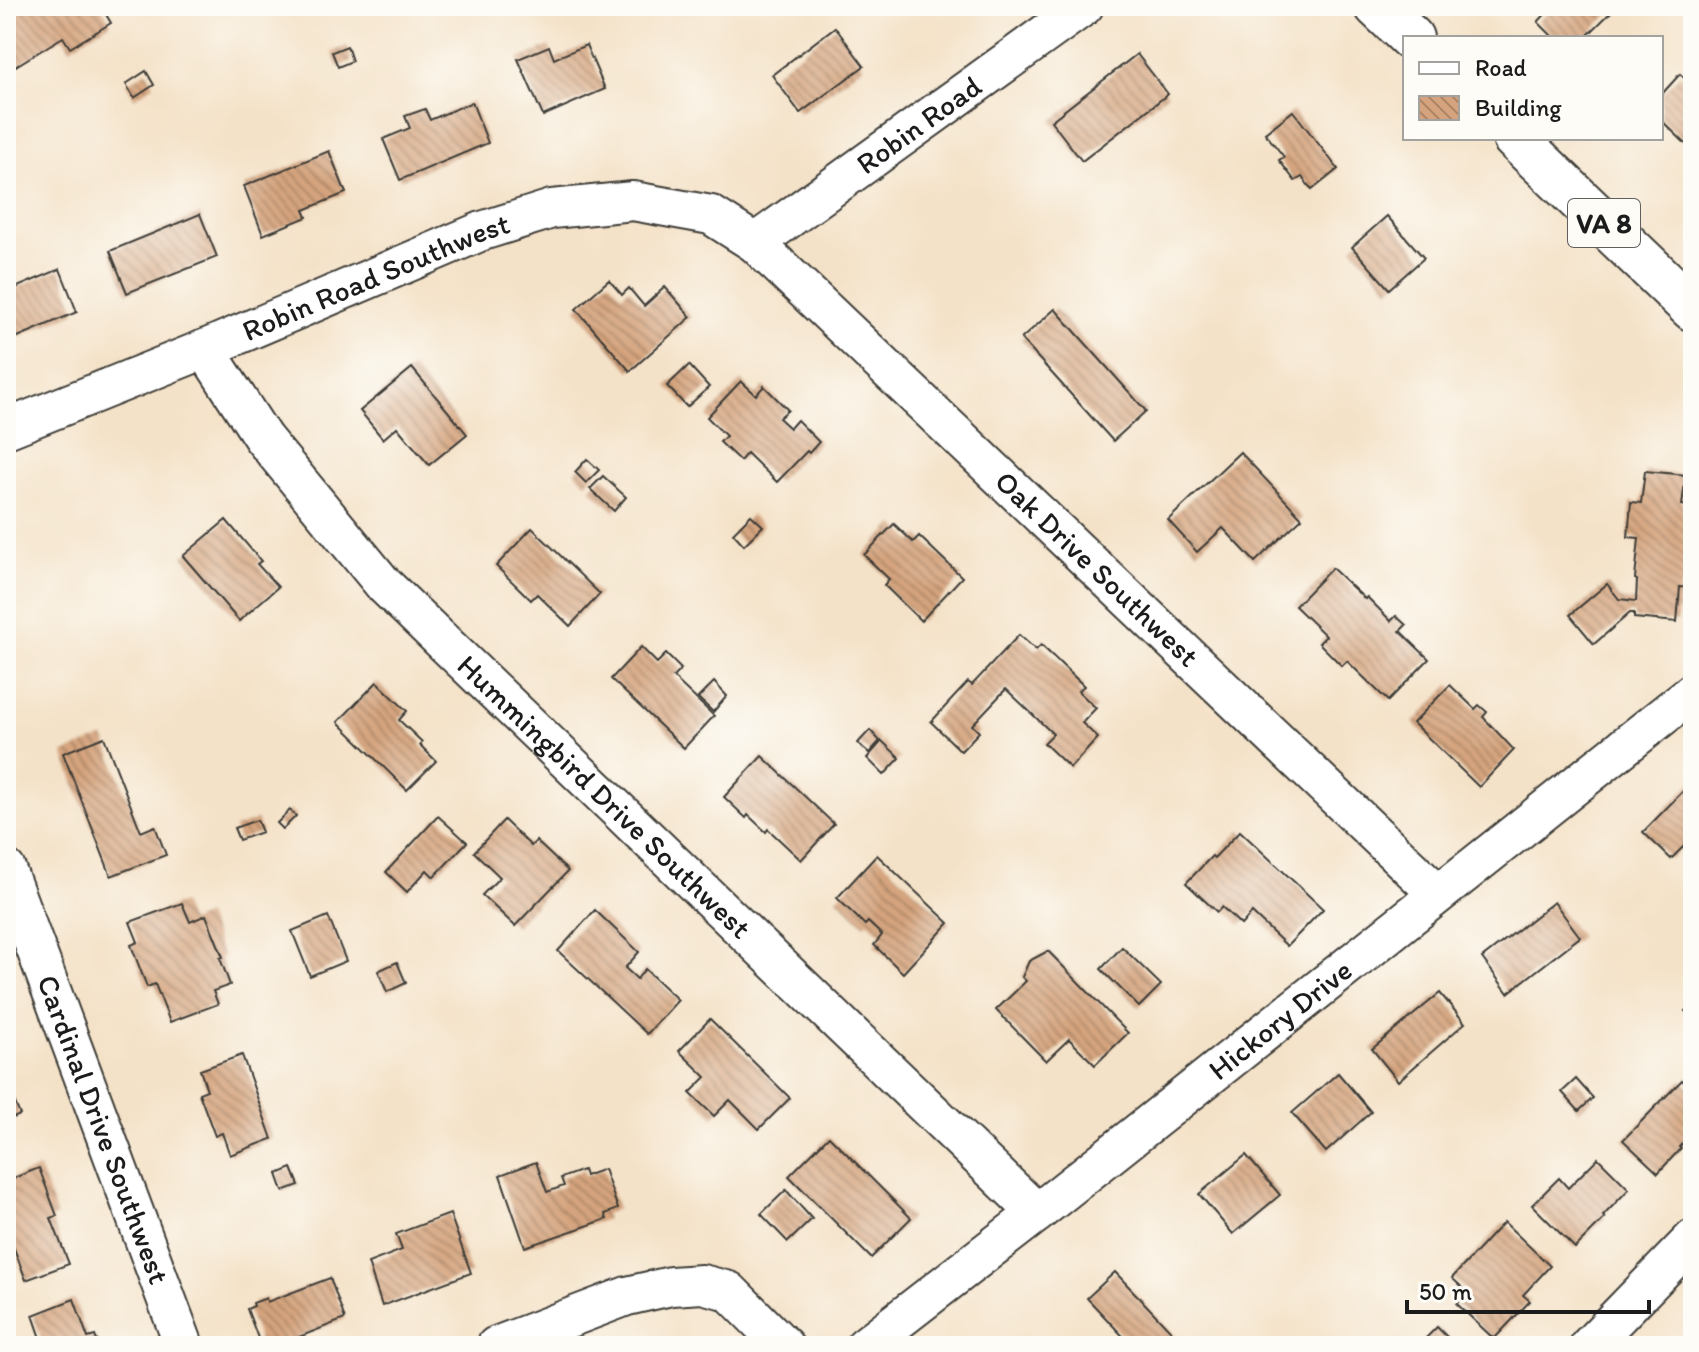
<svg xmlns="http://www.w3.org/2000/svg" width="1699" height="1352" font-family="Itim,sans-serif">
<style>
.building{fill:url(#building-back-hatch)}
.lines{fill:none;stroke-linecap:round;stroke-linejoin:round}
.street-casing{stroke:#3c3a36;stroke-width:42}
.primary-casing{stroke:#3c3a36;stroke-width:48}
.street{stroke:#fff;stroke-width:38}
.primary{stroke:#fff;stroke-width:44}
.labels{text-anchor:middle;stroke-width:6;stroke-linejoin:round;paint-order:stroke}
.shield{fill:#fdfcf7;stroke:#605f5e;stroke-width:2}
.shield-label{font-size:28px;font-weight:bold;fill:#1c1c1c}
.street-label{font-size:30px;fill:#1c1c1c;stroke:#fdfcf7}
</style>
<defs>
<pattern id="building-back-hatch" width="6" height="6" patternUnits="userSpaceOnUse" patternTransform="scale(2)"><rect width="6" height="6" fill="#d5a47e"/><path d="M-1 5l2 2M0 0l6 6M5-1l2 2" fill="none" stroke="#ac8566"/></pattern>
</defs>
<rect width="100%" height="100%" fill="#fdfcf7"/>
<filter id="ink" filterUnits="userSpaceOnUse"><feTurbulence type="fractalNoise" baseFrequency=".0125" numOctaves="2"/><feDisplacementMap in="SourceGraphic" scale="16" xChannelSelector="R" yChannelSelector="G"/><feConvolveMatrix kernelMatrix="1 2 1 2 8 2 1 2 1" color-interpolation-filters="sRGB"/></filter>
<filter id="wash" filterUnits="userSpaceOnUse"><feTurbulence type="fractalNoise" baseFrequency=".006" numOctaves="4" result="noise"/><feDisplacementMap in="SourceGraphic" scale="32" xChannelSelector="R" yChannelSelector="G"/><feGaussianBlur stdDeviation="1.8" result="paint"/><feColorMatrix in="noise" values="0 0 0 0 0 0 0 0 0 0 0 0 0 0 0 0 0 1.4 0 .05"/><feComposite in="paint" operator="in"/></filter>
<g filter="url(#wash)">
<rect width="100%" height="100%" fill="#f4e2c8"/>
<g id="blocks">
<g class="building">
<polygon points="9,6 101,6 111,23 70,48 63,37 6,72 6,18 10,16 6,8"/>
<polygon points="1553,6 1617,6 1585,38 1554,38 1538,22"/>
<polygon points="835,27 864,66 800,113 772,75"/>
<polygon points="586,45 605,89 543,116 518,59 549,46 554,59"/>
<polygon points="347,46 352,61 338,67 332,52"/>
<polygon points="1137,54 1168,94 1082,161 1051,121"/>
<polygon points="146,71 154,85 134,98 126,84"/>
<polygon points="1680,74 1693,86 1693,141 1688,146 1661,120 1661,95"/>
<polygon points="472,102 488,143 400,180 383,139 410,128 405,116 425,109 430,120"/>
<polygon points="1293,111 1338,169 1312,190 1302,177 1295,181 1279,160 1284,157 1265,133"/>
<polygon points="329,151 346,193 304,210 307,217 263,235 244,186"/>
<polygon points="200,214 217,257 127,293 110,251"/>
<polygon points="1387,216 1424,258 1389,289 1352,247"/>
<polygon points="60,269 77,312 6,342 6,281 9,280 13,289"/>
<polygon points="609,280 622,295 629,288 644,306 665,287 691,317 630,371 576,309"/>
<polygon points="1055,309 1146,411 1113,441 1021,339"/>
<polygon points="689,365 709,387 687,407 667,386"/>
<polygon points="412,368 467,434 429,465 397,427 383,439 360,411"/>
<polygon points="741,381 756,395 764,386 788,410 779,418 790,428 797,420 819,442 809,453 807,451 777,482 747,453 740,461 720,442 726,436 707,417"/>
<polygon points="1240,452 1302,518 1255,562 1223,528 1197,552 1168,520"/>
<polygon points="587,459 599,470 586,483 575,472"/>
<polygon points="1645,471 1686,475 1682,505 1693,506 1693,566 1691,588 1680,587 1677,622 1634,618 1634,613 1630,613 1594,644 1570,615 1607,584 1619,599 1636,601 1637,580 1635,579 1639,538 1628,537 1631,502 1641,503"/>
<polygon points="603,476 626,497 614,511 590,489"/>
<polygon points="751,515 763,526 744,545 733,533"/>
<polygon points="226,520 261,561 257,564 278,587 239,621 183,556"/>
<polygon points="894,524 913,542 919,536 962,577 921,621 884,585 889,579 864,555"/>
<polygon points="532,528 600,594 570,626 537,594 531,600 496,566"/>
<polygon points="1332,568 1365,599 1367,597 1391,621 1396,616 1406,625 1400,631 1429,659 1388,701 1347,661 1342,666 1319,643 1326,636 1295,606"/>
<polygon points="1019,635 1036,650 1041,645 1084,686 1078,691 1096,708 1082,723 1098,738 1070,768 1044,743 1053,734 1006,689 972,725 979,732 961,751 931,722 968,682 972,685"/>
<polygon points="641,647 657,663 666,654 681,669 673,677 714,716 684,748 611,679"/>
<polygon points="377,682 407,711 399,720 422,742 420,745 436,761 407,790 338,722"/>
<polygon points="714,682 727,696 713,712 698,698"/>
<polygon points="1450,685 1475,709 1479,705 1487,712 1483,717 1514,750 1479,787 1413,723"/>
<polygon points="870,730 880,741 869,753 858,743"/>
<polygon points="104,737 141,832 155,826 166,855 111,876 63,753"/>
<polygon points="882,741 900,758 884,775 867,758"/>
<polygon points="762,756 834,824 801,860 768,829 766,832 748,815 746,818 724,797"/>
<polygon points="1693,781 1693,837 1671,859 1643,832"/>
<polygon points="290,810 296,816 283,829 277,823"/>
<polygon points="438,816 467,842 434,877 427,870 407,892 386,872"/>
<polygon points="257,820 262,832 239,840 234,828"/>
<polygon points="504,820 531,846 536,841 568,871 515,926 482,895 500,877 474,852"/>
<polygon points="1240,831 1323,909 1287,946 1252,913 1241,925 1222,907 1217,912 1186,883 1212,856 1214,858"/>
<polygon points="877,855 949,923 903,973 874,945 882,935 868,922 865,925 837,898"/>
<polygon points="1554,902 1580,937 1508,993 1482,958"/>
<polygon points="182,903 190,922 206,915 223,957 220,958 230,985 213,991 218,1004 170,1022 155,984 147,987 131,945 138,942 130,922"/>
<polygon points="595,910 639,952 625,968 637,979 645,969 678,1000 647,1034 558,951"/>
<polygon points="328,916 346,961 310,976 292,931"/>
<polygon points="1122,947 1161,985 1139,1007 1101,969"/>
<polygon points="1048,951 1128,1033 1095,1065 1069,1039 1046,1061 996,1010 1026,981 1022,977 1029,961"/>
<polygon points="397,962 406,983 387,992 378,971"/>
<polygon points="1440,993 1465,1023 1398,1081 1372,1049"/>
<polygon points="1693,1003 1693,1019 1685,1011"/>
<polygon points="710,1019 790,1098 759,1129 730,1100 714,1116 690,1093 706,1077 679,1051"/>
<polygon points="242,1055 272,1139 230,1155 222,1133 215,1136 199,1093 207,1090 200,1070"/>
<polygon points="1338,1073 1371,1112 1326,1152 1292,1113"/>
<polygon points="1576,1079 1593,1098 1579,1111 1562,1092"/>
<polygon points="1682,1080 1693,1091 1693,1132 1679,1147 1681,1148 1658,1173 1623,1140"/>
<polygon points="6,1081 20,1115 6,1121"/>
<polygon points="829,1136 911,1218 871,1258 789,1176"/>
<polygon points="1246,1155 1280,1195 1233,1234 1199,1194"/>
<polygon points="1598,1158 1629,1189 1603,1216 1605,1218 1575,1248 1532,1205 1559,1178 1568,1188"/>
<polygon points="536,1162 547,1192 564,1186 561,1178 583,1170 585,1176 604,1169 618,1209 605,1214 607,1219 525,1247 500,1175"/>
<polygon points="39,1168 57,1216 51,1218 69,1264 26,1280 6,1227 6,1181"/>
<polygon points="292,1168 299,1185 283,1191 277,1174"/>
<polygon points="786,1190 812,1219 788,1242 761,1214"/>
<polygon points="450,1214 471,1273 382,1306 368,1263 402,1250 396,1234"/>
<polygon points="1504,1222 1550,1266 1523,1295 1530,1301 1494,1339 1457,1304 1468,1293 1452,1278"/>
<polygon points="1115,1272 1185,1346 1132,1346 1087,1298"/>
<polygon points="330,1278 345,1319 276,1346 261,1346 247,1309 254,1306 253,1303 266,1298 267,1302"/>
<polygon points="74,1299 88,1338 95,1336 99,1346 28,1346 42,1341 33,1315"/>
<polygon points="1437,1327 1456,1346 1418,1346"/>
</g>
</g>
</g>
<g filter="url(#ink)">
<use href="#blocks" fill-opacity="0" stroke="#3c3a36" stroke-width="2"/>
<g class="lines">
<defs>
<g id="street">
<path id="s1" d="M755,243L1084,6"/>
<path id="s2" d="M205,349L263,438L384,585L1037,1213"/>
<path id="s3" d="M6,429L205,349L482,231L552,209L633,201L711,215L755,243L1438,894"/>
<path id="s4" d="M6,869L184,1346"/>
<polyline points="496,1346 627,1296 671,1286 702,1284 729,1291 784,1346"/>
<path id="s5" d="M865,1346L1037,1213L1693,692"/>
<polyline points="1589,1346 1693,1239"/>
</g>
<g id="primary">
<polyline points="1377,6 1411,38"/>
<polyline points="1515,138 1693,309"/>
</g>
</defs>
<use href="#street" class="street-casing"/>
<use href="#primary" class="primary-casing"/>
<use href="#street" class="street"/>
<use href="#primary" class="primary"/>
</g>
</g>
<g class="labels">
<rect class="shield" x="1568" y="199" width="72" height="48" rx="6"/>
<g class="shield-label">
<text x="1604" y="233">VA 8</text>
</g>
<g class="street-label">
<text dy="10" stroke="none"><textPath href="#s1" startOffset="202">Robin Road</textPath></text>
<text dy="10" stroke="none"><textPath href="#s3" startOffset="400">Robin Road Southwest</textPath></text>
<text dy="10" stroke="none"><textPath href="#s3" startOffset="1274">Oak Drive Southwest</textPath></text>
<text dy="10" stroke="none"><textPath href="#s2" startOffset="602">Hummingbird Drive Southwest</textPath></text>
<text dy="10" stroke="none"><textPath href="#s5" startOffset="528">Hickory Drive</textPath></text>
<text dy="10" stroke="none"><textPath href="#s4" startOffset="278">Cardinal Drive Southwest</textPath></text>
</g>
</g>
<rect width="1699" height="1352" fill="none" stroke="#fdfcf7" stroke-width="32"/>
<rect x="1403" y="36" width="260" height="104" fill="#fdfcf7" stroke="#a3a29f" stroke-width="2"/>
<rect x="1419" y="62" width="40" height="12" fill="#ffffff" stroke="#a3a29f" stroke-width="2"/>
<text x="1475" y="76" font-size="24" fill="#1c1c1c">Road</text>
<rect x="1419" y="96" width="40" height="24" fill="url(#building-back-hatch)" stroke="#a3a29f" stroke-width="2"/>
<text x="1475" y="116" font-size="24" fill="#1c1c1c">Building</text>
<path d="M1407 1300v12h242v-12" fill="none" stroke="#1c1c1c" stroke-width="4"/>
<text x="1419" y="1300" font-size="24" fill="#1c1c1c" stroke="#fdfcf7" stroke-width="6" paint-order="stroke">50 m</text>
</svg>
